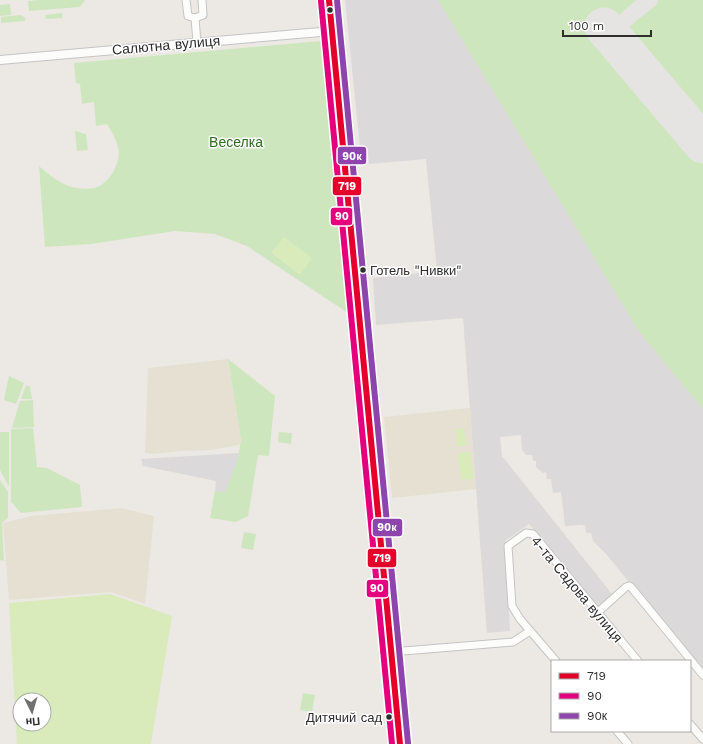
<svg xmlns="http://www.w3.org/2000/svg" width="703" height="744" font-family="'Work Sans',sans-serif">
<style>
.industrial{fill:#dcd9db}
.education{fill:#e6e0d3}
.green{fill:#cee6be}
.pitch{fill:#d9eabb;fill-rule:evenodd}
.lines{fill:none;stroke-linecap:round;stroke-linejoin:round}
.taxiway{stroke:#e6e4e2;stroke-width:16}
.runway{stroke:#e6e4e2;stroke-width:39}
.minor-casing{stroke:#c5c4c5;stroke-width:9}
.tertiary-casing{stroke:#c5c4c5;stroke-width:10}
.minor{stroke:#fcfcfb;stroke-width:7}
.tertiary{stroke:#fcfcfb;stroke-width:8}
.bus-1-casing{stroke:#fff;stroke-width:9}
.bus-2-casing{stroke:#fff;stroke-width:9}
.bus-3-casing{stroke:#fff;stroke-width:9}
.bus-1{stroke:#e4002b;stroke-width:6}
.bus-2{stroke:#e5007d;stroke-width:6}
.bus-3{stroke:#8e44ad;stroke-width:6}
.bus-dot{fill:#2e2e2e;stroke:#fff;stroke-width:1.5}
.labels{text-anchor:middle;stroke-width:3;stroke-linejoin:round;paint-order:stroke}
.bus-label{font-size:13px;fill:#2e2e2e;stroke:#fff;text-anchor:start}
.street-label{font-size:14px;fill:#2e2e2e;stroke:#fff}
.park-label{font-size:14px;fill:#2c6e1b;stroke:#fff}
.line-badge{stroke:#fff;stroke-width:1.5}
.badge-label{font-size:11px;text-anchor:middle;font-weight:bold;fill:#fff}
</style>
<rect width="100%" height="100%" fill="#ece8e4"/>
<g class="industrial">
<polygon points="345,0 703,0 703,672 606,554 593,541 591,533 586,533 585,526 582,525 565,526 561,492 553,493 551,479 547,479 546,472 543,473 536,467 536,461 533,461 532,455 526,455 522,450 521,435 500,437 502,456 612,594 597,608 529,524 505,541 510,631 487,633 463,318 376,325 373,278 437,271 426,159 369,164 367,147 360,147"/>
<polygon points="239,453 237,462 225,493 215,491 216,481 143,466 141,459"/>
</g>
<g class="education">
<polygon points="228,359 241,440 239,445 210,450 182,451 152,454 145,453 148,368"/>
<polygon points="470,408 476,489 392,498 384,417"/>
<polygon points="122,508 154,516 145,604 111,592 9,600 3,523 31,516"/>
</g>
<g class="green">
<polygon points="39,0 85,0 80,7 29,11 28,1"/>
<polygon points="438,0 703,0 703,409 640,333"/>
<polygon points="10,4 11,15 0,16 0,5"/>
<polygon points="62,13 62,18 46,19 45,15"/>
<polygon points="21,15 25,18 25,21 1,23 1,17"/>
<path d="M321,41L348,313L247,246L215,234L175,231L91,244L45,247L39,166C49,175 64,187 78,188C83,189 89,189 94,188C108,185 119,166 119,152C118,143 112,132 107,124L96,126L94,102L82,104L80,84L76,83L74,63Z"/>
<polygon points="75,131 86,134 88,150 77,151"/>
<polygon points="228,359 275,396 269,456 258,455 248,516 236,522 210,518 215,491 225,492 237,462 241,440"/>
<polygon points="9,376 24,383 16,404 4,400"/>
<polygon points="26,385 30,387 32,399 21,399"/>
<polygon points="33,400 34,427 12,428 20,401"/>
<polygon points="33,428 37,467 47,468 80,485 82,507 21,513 11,502 11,429"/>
<polygon points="0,432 9,432 9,487 0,470"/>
<polygon points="279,432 292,433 291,444 278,442"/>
<polygon points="0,480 8,492 8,518 2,523 4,561 0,560"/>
<polygon points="244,532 256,534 253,550 241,548"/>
<polygon points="303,693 315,695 312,712 300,710"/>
</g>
<g class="pitch">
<polygon points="284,237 312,258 300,275 271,253"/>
<polygon points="464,428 466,446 457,446 456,429"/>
<polygon points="471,452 474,479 461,480 458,453"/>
<path d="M110,594L172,616L151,744H17L9,603ZM20,700H44V724H20Z"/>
</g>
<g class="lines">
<path class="taxiway" d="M622,48C608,26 634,13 650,0"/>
<polyline class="runway" points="604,27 703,144"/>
<defs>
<g id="minor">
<polyline points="186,0 188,16 195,18 203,15 202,0"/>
<polyline points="195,18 197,43"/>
<polyline points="597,613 626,587 629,586 631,587 703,675"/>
<polyline points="391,652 513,642 530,631"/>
<polyline points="556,661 520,619 512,606 508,546 526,533 533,534 638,661"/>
<polyline points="690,724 703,739"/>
<polyline points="617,731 628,744"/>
</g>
<g id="tertiary">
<polyline points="329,0 400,744"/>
<polyline points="0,60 332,31"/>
</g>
</defs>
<use href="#minor" class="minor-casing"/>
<use href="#tertiary" class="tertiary-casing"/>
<use href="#minor" class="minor"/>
<use href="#tertiary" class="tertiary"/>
<defs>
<polyline id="bus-1" points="329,0 400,744"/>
<polyline id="bus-2" points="321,1 392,744"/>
<polyline id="bus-3" points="337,0 408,743"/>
</defs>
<use href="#bus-1" class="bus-1-casing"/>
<use href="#bus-2" class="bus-2-casing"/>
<use href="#bus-3" class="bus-3-casing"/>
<use href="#bus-1" class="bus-1"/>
<use href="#bus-2" class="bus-2"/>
<use href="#bus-3" class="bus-3"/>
</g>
<g class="bus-dot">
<circle cx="330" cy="10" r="3.5"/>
<circle cx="363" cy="270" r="3.5"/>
<circle cx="389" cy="717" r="3.5"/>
</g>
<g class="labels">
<g class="bus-label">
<text x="370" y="275">Готель "Нивки"</text>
<text x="382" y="722" text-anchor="end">Дитячий сад</text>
</g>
<g class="street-label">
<text transform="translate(166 45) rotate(-5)" y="5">Салютна вулиця</text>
<text transform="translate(577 589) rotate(50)" y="5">4-та Садова вулиця</text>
</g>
<g class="park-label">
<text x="236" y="147">Веселка</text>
</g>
</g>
<g class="line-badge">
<rect x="337" y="146" width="30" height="19" rx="4" fill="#8e44ad"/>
<rect x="332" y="176" width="30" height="20" rx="4" fill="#e4002b"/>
<rect x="330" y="207" width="23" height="19" rx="4" fill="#e5007d"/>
<rect x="372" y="518" width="31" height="19" rx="4" fill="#8e44ad"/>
<rect x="367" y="548" width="30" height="20" rx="4" fill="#e4002b"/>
<rect x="366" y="579" width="23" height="19" rx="4" fill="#e5007d"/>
</g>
<g class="badge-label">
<text x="352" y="160">90к</text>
<text x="347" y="190">719</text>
<text x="342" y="220">90</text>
<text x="387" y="531">90к</text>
<text x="382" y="562">719</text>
<text x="377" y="592">90</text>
</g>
<rect x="551" y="660" width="140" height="72" fill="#ffffff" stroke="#ababab"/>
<rect x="559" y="673" width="20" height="6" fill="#e4002b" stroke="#ababab"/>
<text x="587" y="680" font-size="12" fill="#2e2e2e">719</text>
<rect x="559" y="693" width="20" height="6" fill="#e5007d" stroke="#ababab"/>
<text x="587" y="700" font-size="12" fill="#2e2e2e">90</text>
<rect x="559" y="713" width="20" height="6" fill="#8e44ad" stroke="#ababab"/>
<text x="587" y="720" font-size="12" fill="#2e2e2e">90к</text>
<g transform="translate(32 712) rotate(175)"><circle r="19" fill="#ffffff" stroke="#ababab"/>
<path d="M0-3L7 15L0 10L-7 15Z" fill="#706f6e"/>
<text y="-6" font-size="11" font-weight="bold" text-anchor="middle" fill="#2e2e2e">Пн</text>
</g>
<path d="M563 30v6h88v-6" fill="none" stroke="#2e2e2e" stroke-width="2"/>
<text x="569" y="30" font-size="12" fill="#2e2e2e" stroke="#ffffff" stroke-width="3" paint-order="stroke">100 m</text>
</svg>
